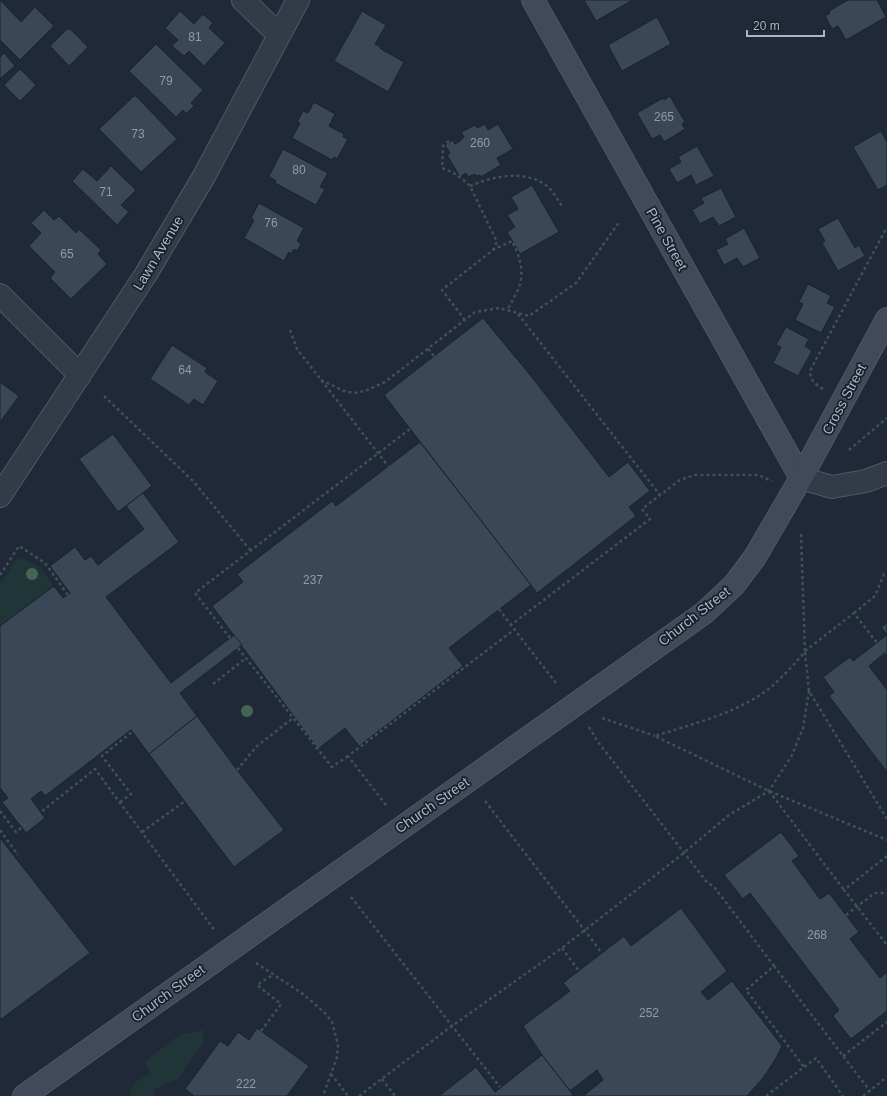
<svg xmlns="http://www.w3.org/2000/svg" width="887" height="1096" font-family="Helvetica,sans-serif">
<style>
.green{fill:#203538}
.building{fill:#3a4757;stroke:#1a222e}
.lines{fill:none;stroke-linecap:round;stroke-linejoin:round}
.street-casing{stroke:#505865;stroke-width:24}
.secondary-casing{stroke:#505865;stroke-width:24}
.path{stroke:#3e5255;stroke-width:2.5;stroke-dasharray:3 3;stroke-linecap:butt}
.street{stroke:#323b47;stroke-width:22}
.secondary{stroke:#404a5a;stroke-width:22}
.tree{fill:#446456}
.labels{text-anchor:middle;stroke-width:3.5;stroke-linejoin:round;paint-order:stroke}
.number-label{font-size:12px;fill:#909aa9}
.street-label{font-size:14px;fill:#acb5c4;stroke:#18202b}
</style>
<rect width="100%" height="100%" fill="#1f2937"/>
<g class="green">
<polygon points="18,557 39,566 54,586 0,626 0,584"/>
<path d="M204,1030L203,1035L204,1041L179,1078L154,1090V1096H130C129,1084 141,1078 150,1074L147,1066L144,1062L179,1035Z"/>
</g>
<g class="building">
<polygon points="0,0 21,22 35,7 54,26 20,60 0,40"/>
<polygon points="584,0 633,0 596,21"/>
<polygon points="848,0 877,0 886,17 846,40 838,26 832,29 825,16 830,13 829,11"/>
<polygon points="180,11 194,24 203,14 213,23 209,28 225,43 204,66 189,51 184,56 172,46 178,40 165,28"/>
<polygon points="362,11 386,25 375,44 379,46 381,49 404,62 388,92 334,61"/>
<polygon points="657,17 671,44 622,71 608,45"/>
<polygon points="67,29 70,29 88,47 69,66 50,46"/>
<polygon points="156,44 203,90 191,103 194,106 186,114 183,110 176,117 129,71"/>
<polygon points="4,53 15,66 0,79 0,57"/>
<polygon points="20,69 36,85 20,101 4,85"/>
<polygon points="134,96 136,96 177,139 141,172 99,129"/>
<polygon points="670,96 685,122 682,124 685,129 664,142 660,135 652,139 637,113 663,98 664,100"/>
<polygon points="314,102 335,114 329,126 344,134 343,137 348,139 337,159 334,157 332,160 292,138 300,123 297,122 303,111 308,113"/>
<polygon points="485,124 488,130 498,124 513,149 497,158 501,165 481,177 480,175 477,176 475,174 468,177 466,173 460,177 447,155 450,153 445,145 453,140 455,144 460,141 464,137 461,132 475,125 477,128"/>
<polygon points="881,131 887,142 887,185 878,190 853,147"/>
<polygon points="697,146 714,176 696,185 691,175 677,183 669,169 681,162 678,157"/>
<polygon points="283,149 328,173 320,187 325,189 316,205 275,183 276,181 269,176"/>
<polygon points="111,166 136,190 121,205 129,212 117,225 72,181 83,169 97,181"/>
<polygon points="532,185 559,232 520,254 507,232 515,227 507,215 518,209 511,197"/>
<polygon points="721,188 736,217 719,226 713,217 700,224 692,210 704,203 701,198"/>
<polygon points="259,203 304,228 297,241 301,244 297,251 294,249 291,254 289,252 284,261 244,238 254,220 251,218"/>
<polygon points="44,210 54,220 59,216 76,233 79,229 101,250 98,254 107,264 71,299 50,278 55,272 29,246 41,233 31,223"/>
<polygon points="838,218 855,248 859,245 865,256 838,271 822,243 825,241 818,229"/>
<polygon points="744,228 760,258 743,267 737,258 724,265 716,250 728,244 725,239"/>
<polygon points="808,284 831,296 827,303 835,307 821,333 795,320 803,304 799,302"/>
<polygon points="483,318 531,376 609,477 628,462 650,491 629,507 636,516 537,593 384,395"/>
<polygon points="786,327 809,339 805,346 812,351 798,376 773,363 781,347 776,345"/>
<polygon points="172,345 207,368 205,372 218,381 203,405 194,399 189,405 150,379"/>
<polygon points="0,382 19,396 0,422"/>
<polygon points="113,434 152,486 118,512 79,459"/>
<polygon points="420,442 531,585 449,648 463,666 359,746 345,728 318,749 212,606 243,582 237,574 332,501 336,506"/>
<polygon points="143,493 179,542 106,597 171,683 234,635 242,645 180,693 197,716 149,754 131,730 45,796 41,791 31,799 45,818 26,833 2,802 8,798 0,788 0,626 54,586 63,598 70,593 50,566 75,547 85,560 91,556 98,565 144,529 126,506"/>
<polygon points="887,623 887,635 881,627"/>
<polygon points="887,635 887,651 869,666 887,690 887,772 829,696 834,692 823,677 850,657 853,661"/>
<polygon points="197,716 237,770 284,830 234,867 149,754"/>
<polygon points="781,832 799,856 792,861 820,899 829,893 859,932 850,939 880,978 887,972 887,1011 851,1039 833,1016 839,1010 750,893 743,899 724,875"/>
<polygon points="0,838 90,953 0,1020"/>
<polygon points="681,908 727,971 701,992 708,1000 732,981 782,1046 775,1060 763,1078 747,1096 583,1096 603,1080 597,1070 570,1091 542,1055 523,1026 570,991 563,983 624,936 631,946"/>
<polygon points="257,1028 309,1066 287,1096 192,1096 193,1095 185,1089 220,1041 228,1046 238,1032 249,1040"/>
<polygon points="542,1055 574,1096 439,1096 476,1067 495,1092"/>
</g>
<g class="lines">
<defs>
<g id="street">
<polyline points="243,0 279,35"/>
<polyline points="0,295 80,375"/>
<polyline points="801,478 832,487 866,481 887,473"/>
<polyline points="0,496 146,274 203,178 298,0"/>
</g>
<g id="secondary">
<polyline points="533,0 801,478"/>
<polyline points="24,1096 704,613 734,585 755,557 801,478 887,319"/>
</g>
</defs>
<use href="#street" class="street-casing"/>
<use href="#secondary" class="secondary-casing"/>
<g class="path">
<path d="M449,141L443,146L442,168C453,172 461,177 470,186L497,242L493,250"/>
<path d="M470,186C494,176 524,169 547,186C553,191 557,199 562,206"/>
<polyline points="518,314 660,495"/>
<path d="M465,320L442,290L493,250L512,241C519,255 524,269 520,284C517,294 511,302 507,311"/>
<polyline points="290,330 297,349 388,466"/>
<polyline points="428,349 434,356"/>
<polyline points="321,380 344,391 354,393 365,391 385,382 475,312 499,308 529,316 576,283 620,221"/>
<path d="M823,389C815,384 808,379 811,369L887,227"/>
<polyline points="104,396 193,481 251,551"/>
<polyline points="849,450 887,418"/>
<polyline points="801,534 805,652"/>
<polyline points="0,575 19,546 45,563 68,595"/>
<polyline points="499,609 511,625"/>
<polyline points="854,613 875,596 884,574 887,574"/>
<polyline points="230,638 195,593 410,429"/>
<polyline points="238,648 332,767 348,756"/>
<polyline points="805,651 854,613 877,643"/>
<polyline points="886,652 887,653"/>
<polyline points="556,683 511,625 650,519 642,509 680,480 695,475 758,475 772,481"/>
<polyline points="213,684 246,658"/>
<polyline points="602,718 655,736"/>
<polyline points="589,727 598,742 706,881 715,888 774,966 746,990 804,1067"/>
<polyline points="237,770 257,746 293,718"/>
<polyline points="769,791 844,890"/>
<polyline points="485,801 602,953"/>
<polyline points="120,802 131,794 102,756 132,732"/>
<polyline points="386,805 348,756 515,629"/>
<polyline points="0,811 16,832 95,769 215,931"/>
<path d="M887,819L809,691L805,652C794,664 783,677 771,687C739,713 692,724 655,736L769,791L887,840"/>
<polyline points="0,830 18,855"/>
<polyline points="142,832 185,801"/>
<polyline points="887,856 844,890 887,945"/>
<polyline points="351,897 500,1087"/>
<polyline points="846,915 875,893 887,893"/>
<polyline points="562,948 579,971"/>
<polyline points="256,963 303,994 324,1012 332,1022 338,1045 337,1057 323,1096"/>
<polyline points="774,966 870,1091"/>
<polyline points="261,1031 281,1004 257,985 274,974"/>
<polyline points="843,1056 887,1022"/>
<polyline points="331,1074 348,1096"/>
<polyline points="382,1079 395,1096"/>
<polyline points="359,1096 452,1026 562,948 680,856 729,815 769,791 792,755 803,728 809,691"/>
<polyline points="766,1096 816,1058 843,1096"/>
<polyline points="863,1096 887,1077"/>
</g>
<use href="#street" class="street"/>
<use href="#secondary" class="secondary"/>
</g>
<g class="tree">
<circle cx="32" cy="574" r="6"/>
<circle cx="247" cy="711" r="6"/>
</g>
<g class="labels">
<g class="number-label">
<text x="195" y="41">81</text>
<text x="166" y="85">79</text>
<text x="664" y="121">265</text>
<text x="138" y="138">73</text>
<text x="480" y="147">260</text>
<text x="299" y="174">80</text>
<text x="106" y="196">71</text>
<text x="271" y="227">76</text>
<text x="67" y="258">65</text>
<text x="185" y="374">64</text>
<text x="313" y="584">237</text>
<text x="817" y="939">268</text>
<text x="649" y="1017">252</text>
<text x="246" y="1088">222</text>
</g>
<g class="street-label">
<text transform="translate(667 239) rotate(61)" y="5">Pine Street</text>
<text transform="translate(158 253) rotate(-59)" y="5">Lawn Avenue</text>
<text transform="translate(844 399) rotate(-62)" y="5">Cross Street</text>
<text transform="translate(694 616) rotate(-38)" y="5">Church Street</text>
<text transform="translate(432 805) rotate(-35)" y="5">Church Street</text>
<text transform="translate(168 993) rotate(-36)" y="5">Church Street</text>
</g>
</g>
<path d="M747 30v6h77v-6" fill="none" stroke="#acb5c4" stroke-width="2"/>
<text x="753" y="30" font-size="12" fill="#acb5c4" stroke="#18202b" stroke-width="3" paint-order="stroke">20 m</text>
</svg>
